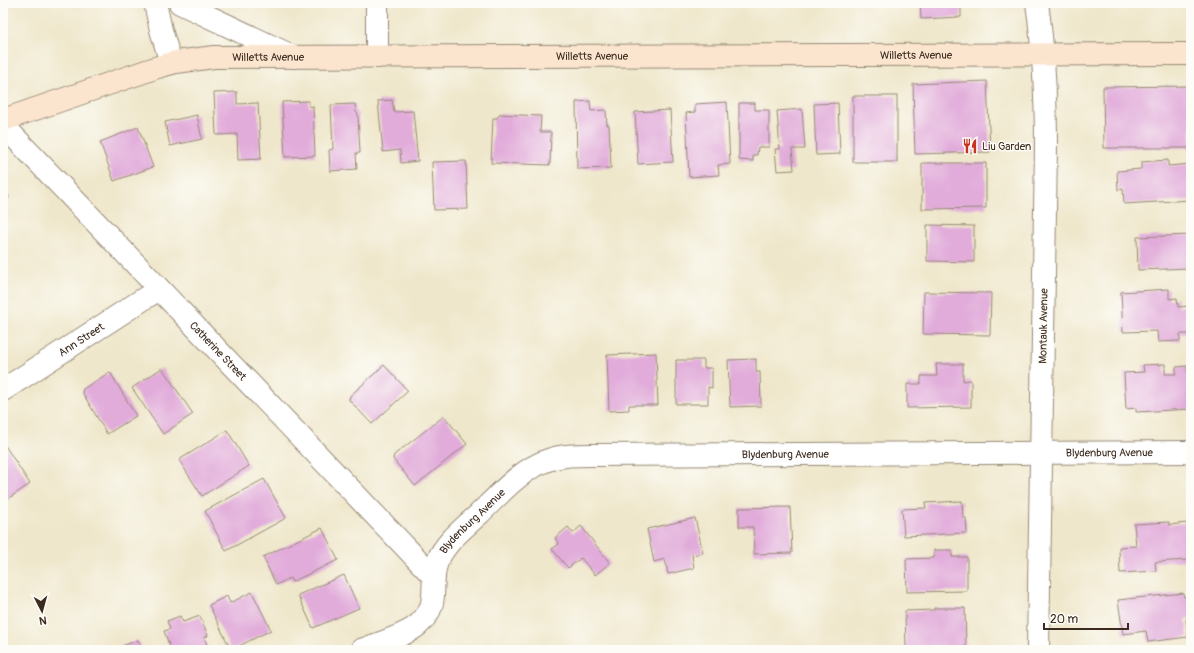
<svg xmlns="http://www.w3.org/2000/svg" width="1194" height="653" font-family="Pangolin,sans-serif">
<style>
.building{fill:#e1abda}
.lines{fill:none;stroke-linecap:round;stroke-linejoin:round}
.minor-casing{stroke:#958874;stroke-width:24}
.tertiary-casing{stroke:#958874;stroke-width:24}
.secondary-casing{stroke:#958874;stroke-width:24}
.minor{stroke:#fff;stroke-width:22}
.tertiary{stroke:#fff;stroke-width:22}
.secondary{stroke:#fbe5cf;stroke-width:22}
.labels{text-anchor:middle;stroke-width:3;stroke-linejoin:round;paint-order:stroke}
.street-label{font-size:11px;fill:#3b2a1e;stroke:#fdfcf7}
.poi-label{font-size:11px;fill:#3b2a1e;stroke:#fdfcf7;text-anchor:start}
</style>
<rect width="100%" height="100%" fill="#fdfcf7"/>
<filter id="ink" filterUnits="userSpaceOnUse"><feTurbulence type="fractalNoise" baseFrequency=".025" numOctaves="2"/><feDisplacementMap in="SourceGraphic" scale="8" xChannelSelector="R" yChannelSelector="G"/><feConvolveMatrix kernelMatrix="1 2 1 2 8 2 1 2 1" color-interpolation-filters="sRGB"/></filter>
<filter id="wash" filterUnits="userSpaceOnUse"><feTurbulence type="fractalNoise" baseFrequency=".012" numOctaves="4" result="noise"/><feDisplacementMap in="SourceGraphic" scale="16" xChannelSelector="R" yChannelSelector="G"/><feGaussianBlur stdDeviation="0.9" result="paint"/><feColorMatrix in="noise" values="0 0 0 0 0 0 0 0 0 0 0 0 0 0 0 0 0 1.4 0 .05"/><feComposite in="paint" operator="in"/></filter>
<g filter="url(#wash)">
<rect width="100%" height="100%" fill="#efe7cb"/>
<g id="blocks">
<g class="building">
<polygon points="920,3 961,3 961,17 921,19"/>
<polygon points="987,81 990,152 915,154 913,84"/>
<polygon points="1191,86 1191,148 1104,148 1103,87"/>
<polygon points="237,92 237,104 258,103 261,159 238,160 237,134 216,135 214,93"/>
<rect x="853" y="96" width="44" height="66"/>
<polygon points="392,100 394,112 413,111 418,161 401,163 400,150 383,152 378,101"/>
<polygon points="309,101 309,107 313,106 315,156 285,157 282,102"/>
<polygon points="590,101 591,111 606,110 607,125 609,125 611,168 577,169 576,102"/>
<polygon points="727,102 730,164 718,165 719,175 689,177 686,113 695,112 695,104"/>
<polygon points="739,103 755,103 755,110 769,110 769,147 758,147 757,155 753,155 753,161 739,160"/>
<polygon points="838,103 840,154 816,155 814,104"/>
<polygon points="355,104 356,112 358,114 360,153 356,153 357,169 330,171 329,150 333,149 331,105"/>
<polygon points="802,109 805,149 792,149 794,170 777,171 775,149 780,149 777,111"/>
<polygon points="670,110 673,162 638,164 635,112"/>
<polygon points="500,114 541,116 540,132 551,132 550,165 491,163 493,118 497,118"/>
<polygon points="197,115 202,139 170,146 165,122"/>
<polygon points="138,127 153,167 114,181 100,142"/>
<polygon points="1168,160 1168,166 1191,164 1191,200 1124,204 1123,189 1118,190 1117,171 1141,169 1141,162"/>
<polygon points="466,161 468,209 434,210 432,162"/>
<polygon points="922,163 986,163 986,208 922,209"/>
<polygon points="3,182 9,198 3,200"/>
<polygon points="927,225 974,226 974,262 927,261"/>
<polygon points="1191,235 1191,268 1138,270 1137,237"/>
<polygon points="1169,289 1169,299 1177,298 1178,307 1191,306 1191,334 1180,334 1180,341 1158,342 1157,331 1123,332 1121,292"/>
<polygon points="924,292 991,293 990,335 923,334"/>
<polygon points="656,353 658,405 629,405 629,410 609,411 607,355"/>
<polygon points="756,359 756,372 760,372 761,406 730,407 728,360"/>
<polygon points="676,360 704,360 704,368 712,368 712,388 708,387 708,404 676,404"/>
<polygon points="936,364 963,364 963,381 971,380 971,407 907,408 907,384 921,384 921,376 937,376"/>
<polygon points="1165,364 1165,374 1176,374 1176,367 1187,366 1187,372 1191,372 1191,409 1136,412 1136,408 1126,409 1124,373 1144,372 1143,365"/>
<polygon points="384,365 408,391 372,424 349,400 350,396"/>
<polygon points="162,368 193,414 163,434 132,388"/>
<polygon points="110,372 136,416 107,434 82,392 83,389"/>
<polygon points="444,416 467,444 415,486 393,459 394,455"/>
<polygon points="227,430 249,466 202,496 179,460"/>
<polygon points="4,444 30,484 3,502 3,445"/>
<polygon points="264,479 286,518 226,551 205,511"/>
<polygon points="962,501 963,518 966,518 967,533 904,536 902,509 926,508 925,503"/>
<polygon points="790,507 792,553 754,554 753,527 739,527 739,508"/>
<polygon points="695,518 703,553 692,555 694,568 668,574 665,559 654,562 647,529"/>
<polygon points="1169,522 1169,525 1187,523 1189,560 1155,562 1156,571 1120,573 1119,547 1136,546 1134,524"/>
<polygon points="581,526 610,563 595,575 581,558 568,568 552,549 559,544 555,538 568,527 573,533"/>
<polygon points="322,528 338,560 292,582 290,578 276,585 263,557"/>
<polygon points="934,550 952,550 952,557 967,557 967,591 907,592 906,559 934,558"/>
<polygon points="344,575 359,608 313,628 298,595"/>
<polygon points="252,592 271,630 231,650 209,605 227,596 230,603"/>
<polygon points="1183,593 1184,597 1191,596 1191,618 1186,619 1188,637 1148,642 1146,631 1123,634 1118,600"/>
<polygon points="934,608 965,608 966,647 906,648 905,611 934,610"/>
<polygon points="180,616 183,622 200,616 208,636 204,637 209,650 171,650 164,631 170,629 167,621"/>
<polygon points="138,640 143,650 112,650"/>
</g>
</g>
</g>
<g filter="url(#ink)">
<use href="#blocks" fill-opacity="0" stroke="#958874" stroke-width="1"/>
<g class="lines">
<defs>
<g id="minor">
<polyline points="155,3 161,30 171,63"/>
<polyline points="180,3 294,57"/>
<polyline points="377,57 377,3"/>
<path id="s1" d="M3,125L434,577"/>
<path id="s2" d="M3,390L159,289"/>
<path id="s3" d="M361,650C377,644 408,635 419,624C442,603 428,585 437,562C445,542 464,528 479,514C500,494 520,470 548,460C562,455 576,455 591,455L1191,452"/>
</g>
<path id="tertiary" d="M1037,3C1044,51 1046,99 1046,148L1038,650"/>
<g id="secondary">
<path id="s4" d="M3,120L158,67L176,62L214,57L1191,54"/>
</g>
</defs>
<use href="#minor" class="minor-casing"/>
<use href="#tertiary" class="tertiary-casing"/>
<use href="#secondary" class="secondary-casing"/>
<use href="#minor" class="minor"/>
<use href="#tertiary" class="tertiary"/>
<use href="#secondary" class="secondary"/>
</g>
</g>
<defs>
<symbol id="restaurant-bare" viewBox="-9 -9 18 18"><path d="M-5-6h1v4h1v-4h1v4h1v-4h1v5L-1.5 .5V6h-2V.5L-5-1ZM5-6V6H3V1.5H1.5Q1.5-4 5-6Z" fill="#c8321e" stroke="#fdfcf7" stroke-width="2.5" paint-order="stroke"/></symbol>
</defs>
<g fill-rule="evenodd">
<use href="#restaurant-bare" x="959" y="135" width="22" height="22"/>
</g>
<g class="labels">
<g class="street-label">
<text dy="4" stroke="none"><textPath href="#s4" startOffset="923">Willetts Avenue</textPath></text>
<text dy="4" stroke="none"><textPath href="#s4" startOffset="599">Willetts Avenue</textPath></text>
<text dy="4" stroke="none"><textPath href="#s4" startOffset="275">Willetts Avenue</textPath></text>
<text transform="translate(1043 326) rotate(-89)" y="4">Montauk Avenue</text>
<text dy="4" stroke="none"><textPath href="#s2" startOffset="93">Ann Street</textPath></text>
<text dy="4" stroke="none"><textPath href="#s1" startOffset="312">Catherine Street</textPath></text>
<text dy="4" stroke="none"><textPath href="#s3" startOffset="845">Blydenburg Avenue</textPath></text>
<text dy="4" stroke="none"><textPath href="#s3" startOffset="521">Blydenburg Avenue</textPath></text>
<text dy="4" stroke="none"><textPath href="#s3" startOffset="185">Blydenburg Avenue</textPath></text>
</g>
<g class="poi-label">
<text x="982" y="150">Liu Garden</text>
</g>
</g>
<rect width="1194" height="653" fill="none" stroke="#fdfcf7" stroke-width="16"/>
<g transform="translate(42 611) rotate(174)" stroke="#fdfcf7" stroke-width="3" paint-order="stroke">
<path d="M0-3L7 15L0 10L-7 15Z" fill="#3b2a1e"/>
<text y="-6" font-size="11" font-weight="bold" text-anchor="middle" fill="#3b2a1e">N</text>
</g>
<path d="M1044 623v6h84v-6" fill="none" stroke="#3b2a1e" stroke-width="2"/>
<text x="1050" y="623" font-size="12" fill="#3b2a1e" stroke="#fdfcf7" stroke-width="3" paint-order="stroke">20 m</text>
</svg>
